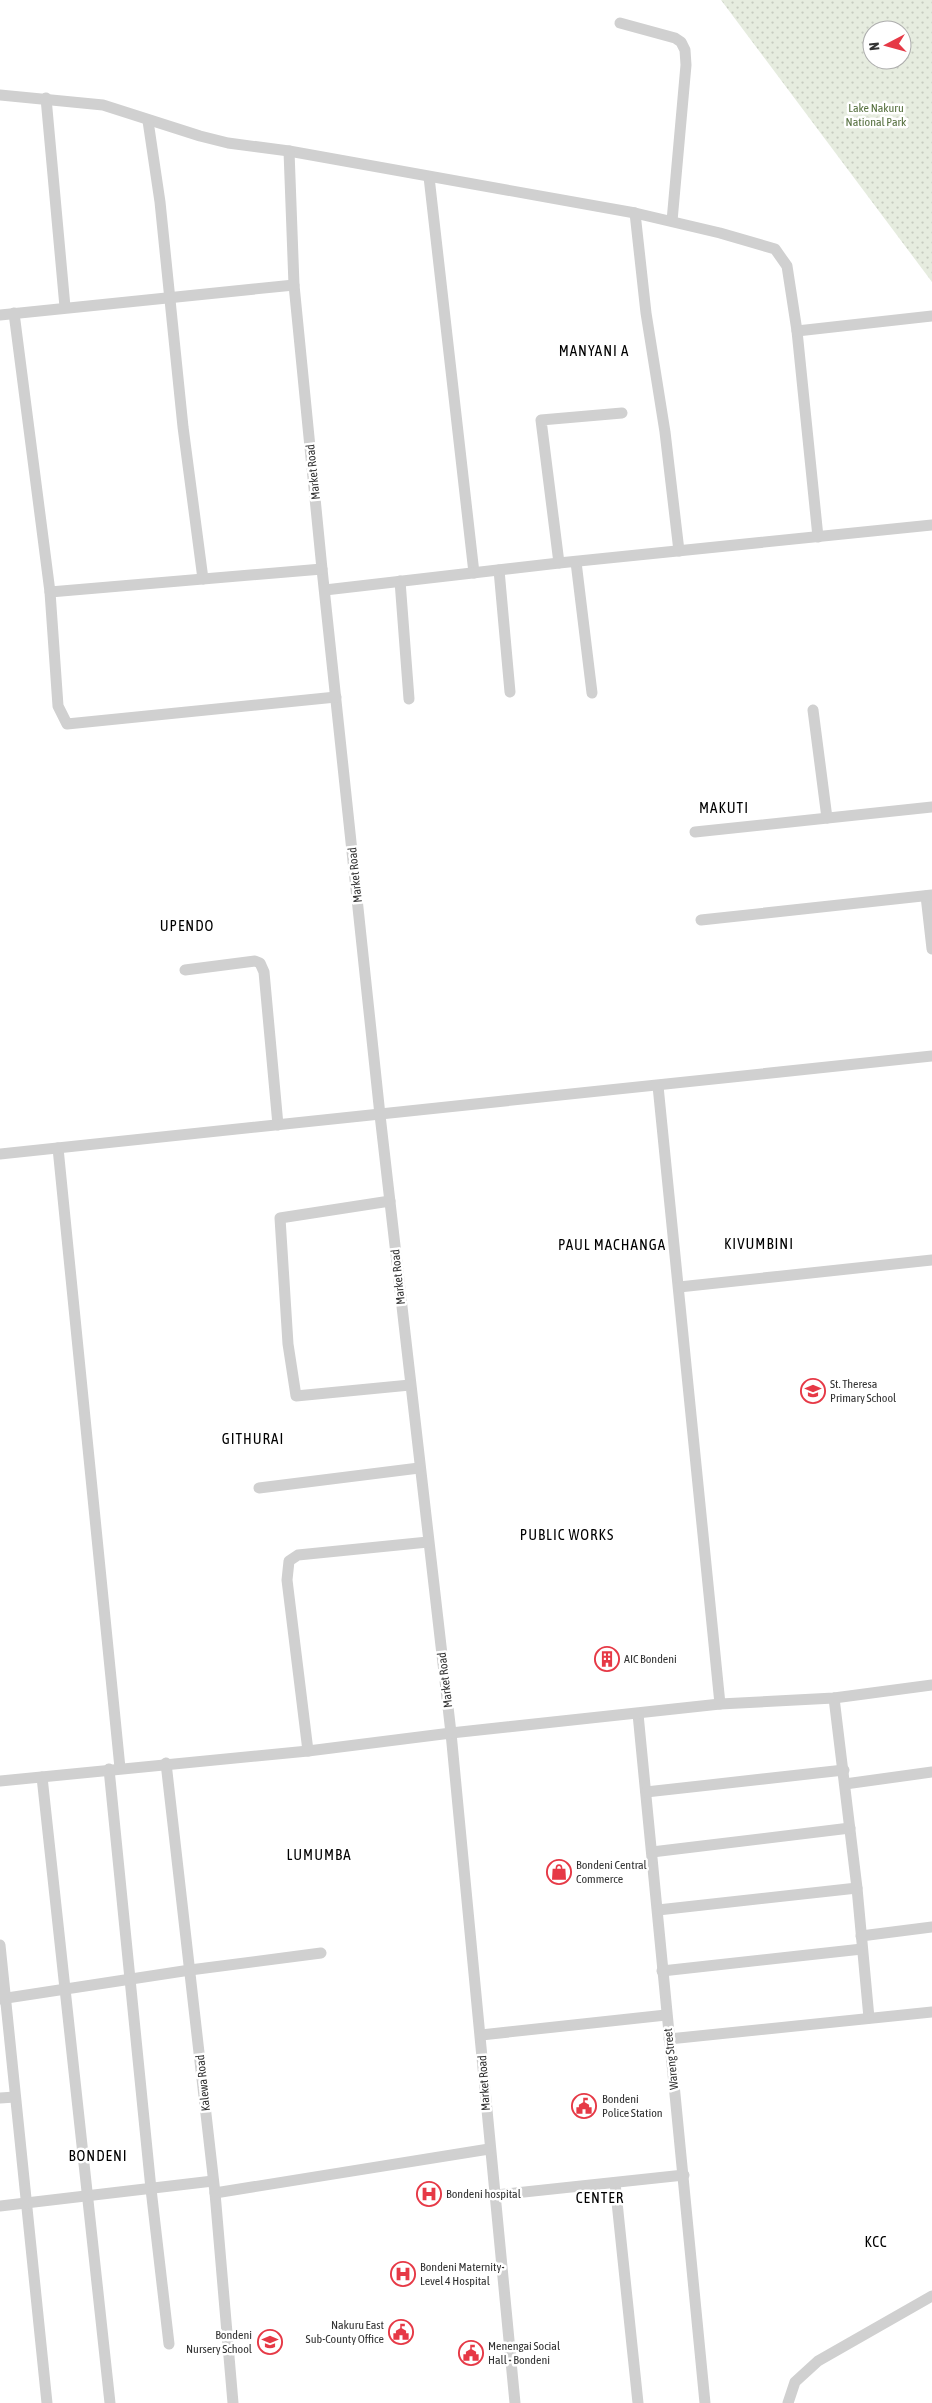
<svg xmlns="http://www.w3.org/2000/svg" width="932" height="2403" font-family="'Asap Condensed',sans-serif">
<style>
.park{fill:url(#park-dots);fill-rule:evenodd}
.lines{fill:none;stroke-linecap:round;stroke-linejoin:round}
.minor{stroke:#d0d0d0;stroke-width:11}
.labels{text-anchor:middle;stroke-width:5;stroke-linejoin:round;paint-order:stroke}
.park-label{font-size:12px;fill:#56703f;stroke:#fff}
.street-label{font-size:12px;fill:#333;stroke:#fff}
.poi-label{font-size:12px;fill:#333;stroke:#fff;text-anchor:start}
.quarter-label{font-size:15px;letter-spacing:1px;fill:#000;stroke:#fff}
</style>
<defs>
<pattern id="park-dots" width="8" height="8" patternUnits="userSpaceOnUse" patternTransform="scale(1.25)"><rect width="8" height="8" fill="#e6ecdf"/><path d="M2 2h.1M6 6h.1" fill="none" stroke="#c6cbc0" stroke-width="1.8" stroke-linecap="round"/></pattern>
</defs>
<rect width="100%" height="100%" fill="#fff"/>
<path class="park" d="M721,0H932V282ZM872,30H902V60H872Z"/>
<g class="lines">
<g class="minor">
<polyline points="620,23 675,38 681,42 685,50 686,65 672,221"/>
<polyline points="0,95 103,105 200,136 228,143 289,151 635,213 720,233 775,249 787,266 797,331 818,537"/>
<polyline points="46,98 65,307"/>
<polyline points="148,121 160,202 183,427 203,579"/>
<polyline points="289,151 294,285 322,569 380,1115 451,1733 515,2403"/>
<polyline points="429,177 474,573"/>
<polyline points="635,213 646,313 665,432 679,551"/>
<polyline points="14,313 50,592 58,706 67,724 336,697"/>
<polyline points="0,315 294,285"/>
<polyline points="797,331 932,316"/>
<polyline points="576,562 592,693"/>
<polyline points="559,563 541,420 622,413"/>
<polyline points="499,570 510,692"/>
<polyline points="400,581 409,699"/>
<polyline points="325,590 559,563 932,525"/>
<polyline points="50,592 322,569"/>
<polyline points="813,710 827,818"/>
<polyline points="695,832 932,807"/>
<polyline points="926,896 932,949"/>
<polyline points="701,920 932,895"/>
<polyline points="185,970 255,961 260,963 264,972 278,1125"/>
<polyline points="658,1086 720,1704"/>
<polyline points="58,1148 120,1768"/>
<polyline points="0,1154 932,1056"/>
<polyline points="390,1201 280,1218 288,1344 296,1396 410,1385"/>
<polyline points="679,1287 932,1260"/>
<polyline points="259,1488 419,1468"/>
<polyline points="834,1698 857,1888 869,2018"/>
<polyline points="638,1714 705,2403"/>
<polyline points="308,1751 287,1580 289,1561 298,1555 428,1542"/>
<polyline points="166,1763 215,2193 233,2403"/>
<polyline points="109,1769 151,2189 169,2344"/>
<polyline points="42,1777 110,2403"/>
<polyline points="0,1781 308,1751 451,1733 720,1704 834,1698 932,1685"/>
<polyline points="845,1784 932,1772"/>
<polyline points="646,1792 844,1770"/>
<polyline points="652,1852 850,1828"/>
<polyline points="658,1910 857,1888"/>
<polyline points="861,1936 932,1927"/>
<polyline points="0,1945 47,2403"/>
<polyline points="662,1971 862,1949"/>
<polyline points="0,1999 190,1970 321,1953"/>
<polyline points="481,2035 666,2015"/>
<polyline points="669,2039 932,2012"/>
<polyline points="0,2098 15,2097"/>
<polyline points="615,2183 638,2403"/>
<polyline points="215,2193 489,2149"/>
<polyline points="496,2195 684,2175"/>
<polyline points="0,2206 213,2181"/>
<polyline points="788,2403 795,2382 818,2361 932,2296"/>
</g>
</g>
<defs>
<symbol id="school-ring" viewBox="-11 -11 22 22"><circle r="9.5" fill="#fff" stroke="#e63946" stroke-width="1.5"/><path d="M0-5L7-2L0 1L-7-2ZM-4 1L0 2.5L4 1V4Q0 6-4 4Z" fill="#e63946"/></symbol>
<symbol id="building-ring" viewBox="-11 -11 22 22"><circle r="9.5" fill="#fff" stroke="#e63946" stroke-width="1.5"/><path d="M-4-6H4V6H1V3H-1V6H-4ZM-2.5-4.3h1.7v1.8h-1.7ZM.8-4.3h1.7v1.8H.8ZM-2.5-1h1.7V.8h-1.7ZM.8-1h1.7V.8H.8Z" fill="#e63946"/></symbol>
<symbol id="shop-ring" viewBox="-11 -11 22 22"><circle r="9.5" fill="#fff" stroke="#e63946" stroke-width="1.5"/><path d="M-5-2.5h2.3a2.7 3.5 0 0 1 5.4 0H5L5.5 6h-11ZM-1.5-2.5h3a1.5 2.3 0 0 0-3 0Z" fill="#e63946"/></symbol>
<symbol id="civic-ring" viewBox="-11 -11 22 22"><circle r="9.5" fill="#fff" stroke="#e63946" stroke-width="1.5"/><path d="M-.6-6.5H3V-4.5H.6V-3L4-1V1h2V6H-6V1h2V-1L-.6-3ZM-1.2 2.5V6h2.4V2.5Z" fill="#e63946"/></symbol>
<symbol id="hospital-ring" viewBox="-11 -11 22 22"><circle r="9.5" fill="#fff" stroke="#e63946" stroke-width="1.5"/><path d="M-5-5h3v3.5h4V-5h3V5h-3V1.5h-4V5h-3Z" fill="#e63946"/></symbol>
</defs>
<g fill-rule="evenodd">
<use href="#school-ring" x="799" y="1377" width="28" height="28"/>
<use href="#building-ring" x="593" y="1645" width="28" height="28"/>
<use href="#shop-ring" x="545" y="1858" width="28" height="28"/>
<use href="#civic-ring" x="570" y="2092" width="28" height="28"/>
<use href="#hospital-ring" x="415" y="2180" width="28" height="28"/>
<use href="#hospital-ring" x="389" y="2260" width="28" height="28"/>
<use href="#civic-ring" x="387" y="2318" width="28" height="28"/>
<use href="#school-ring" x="256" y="2328" width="28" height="28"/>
<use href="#civic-ring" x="457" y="2339" width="28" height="28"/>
</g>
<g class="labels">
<g class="park-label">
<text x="876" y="112">Lake Nakuru<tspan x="876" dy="14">National Park</tspan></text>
</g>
<g class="street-label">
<text transform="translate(313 472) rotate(-96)" y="4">Market Road</text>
<text transform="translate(355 875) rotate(-96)" y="4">Market Road</text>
<text transform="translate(398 1277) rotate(-96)" y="4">Market Road</text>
<text transform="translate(445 1680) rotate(-97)" y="4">Market Road</text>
<text transform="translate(671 2059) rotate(-96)" y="4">Wareng Street</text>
<text transform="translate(203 2083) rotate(-96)" y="4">Kalewa Road</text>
<text transform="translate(484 2083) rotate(-94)" y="4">Market Road</text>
</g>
<g class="poi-label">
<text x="830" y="1388">St. Theresa<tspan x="830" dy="14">Primary School</tspan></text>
<text x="624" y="1663">AIC Bondeni</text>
<text x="576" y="1869">Bondeni Central<tspan x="576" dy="14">Commerce</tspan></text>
<text x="602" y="2103">Bondeni<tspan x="602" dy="14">Police Station</tspan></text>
<text x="446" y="2198">Bondeni hospital</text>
<text x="420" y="2271">Bondeni Maternity-<tspan x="420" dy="14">Level 4 Hospital</tspan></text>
<text x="384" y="2329" text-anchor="end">Nakuru East<tspan x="384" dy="14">Sub-County Office</tspan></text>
<text x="252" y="2339" text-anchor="end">Bondeni<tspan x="252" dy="14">Nursery School</tspan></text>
<text x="488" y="2350">Menengai Social<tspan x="488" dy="14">Hall - Bondeni</tspan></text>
</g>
<g class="quarter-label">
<text x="594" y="356">MANYANI A</text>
<text x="724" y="813">MAKUTI</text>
<text x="187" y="931">UPENDO</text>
<text x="759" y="1249">KIVUMBINI</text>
<text x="612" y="1250">PAUL MACHANGA</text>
<text x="253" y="1444">GITHURAI</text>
<text x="567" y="1540">PUBLIC WORKS</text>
<text x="319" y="1860">LUMUMBA</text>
<text x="98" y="2161">BONDENI</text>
<text x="600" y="2203">CENTER</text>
<text x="876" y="2247">KCC</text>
</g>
</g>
<g transform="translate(887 45) rotate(264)"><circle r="24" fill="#ffffff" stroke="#adadad"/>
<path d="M0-4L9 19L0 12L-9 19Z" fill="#e63946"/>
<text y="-8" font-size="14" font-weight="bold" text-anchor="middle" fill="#333333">N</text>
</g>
</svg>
